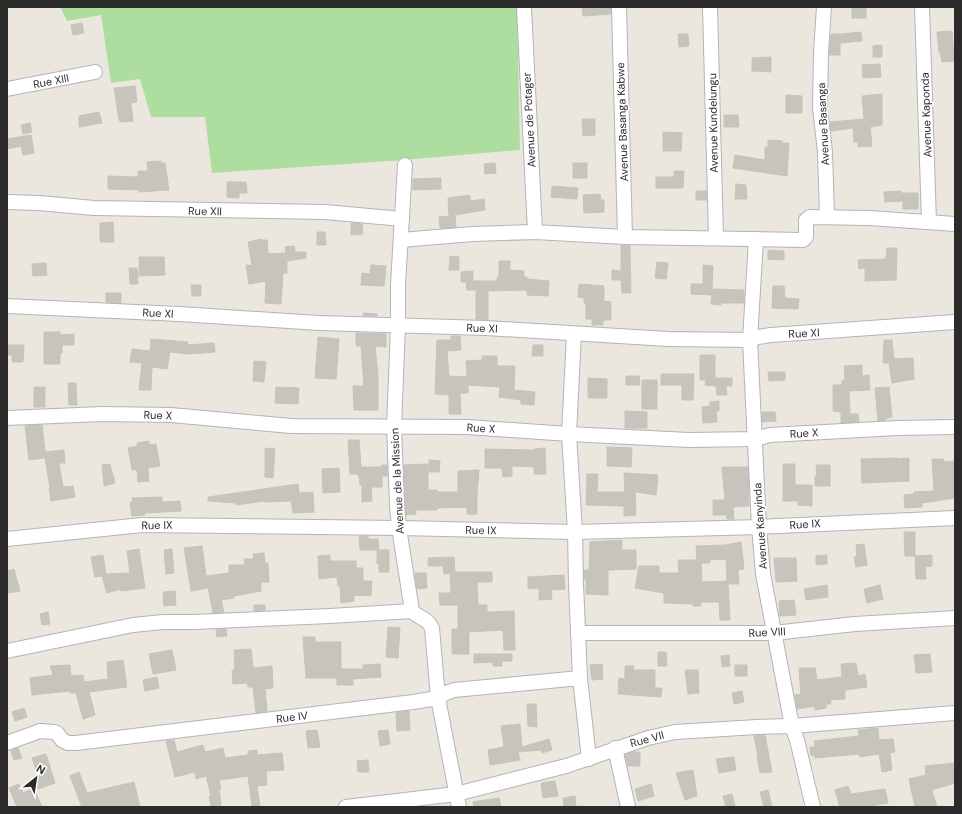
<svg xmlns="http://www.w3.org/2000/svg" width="962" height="814" font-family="'DM Sans',sans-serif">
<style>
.green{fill:#aede9f}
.building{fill:#c7c4be;stroke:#c7c3b8;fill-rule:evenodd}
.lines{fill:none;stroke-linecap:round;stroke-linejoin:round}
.minor-casing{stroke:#b2b3bd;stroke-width:16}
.minor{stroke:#fff;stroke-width:14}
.labels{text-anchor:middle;stroke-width:3.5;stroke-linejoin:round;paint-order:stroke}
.street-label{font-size:11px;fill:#2b2b2b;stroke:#fff}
</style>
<rect width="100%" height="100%" fill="#ece7de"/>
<polygon class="green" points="60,7 517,7 520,150 404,160 212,173 205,117 151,117 140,79 111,83 101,15 67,21"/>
<g class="building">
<polygon points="582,7 611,7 611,14 583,16"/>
<rect x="852" y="7" width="14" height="11"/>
<polygon points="82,23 84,33 73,35 71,25"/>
<polygon points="952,31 954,61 942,62 940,52 939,52 937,32"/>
<polygon points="861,32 862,41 840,43 840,55 829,55 831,34 842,34"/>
<polygon points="678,34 688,34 689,46 679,47"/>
<polygon points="882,45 882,57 873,57 873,46"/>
<polygon points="771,57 771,72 752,71 752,58"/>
<polygon points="880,64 881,77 863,78 862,65"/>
<polygon points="135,86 137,102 131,103 133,121 120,122 120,120 119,120 114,88"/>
<polygon points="882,94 882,125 870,127 872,146 858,147 858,142 854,142 853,128 831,131 830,122 864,119 862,96"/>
<polygon points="786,95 802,96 802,113 786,113"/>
<polygon points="99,112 102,123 79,127 79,116"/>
<polygon points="724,115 738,115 739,127 724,127"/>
<polygon points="582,119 595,119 595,135 583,136"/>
<polygon points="30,123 32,132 23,134 21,125"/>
<polygon points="663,132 682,133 681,151 663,151"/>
<polygon points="31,135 34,153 23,155 21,146 7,149 7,139"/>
<polygon points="768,140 782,141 782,143 789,143 787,176 733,168 735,155 765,160 765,147 768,147"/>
<polygon points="161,161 161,163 165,163 169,190 139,192 139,190 108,189 108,176 138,177 138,171 148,171 147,162"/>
<polygon points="495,163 496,173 485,174 484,164"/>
<rect x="573" y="163" width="14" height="15"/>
<polygon points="674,171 684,171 683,188 656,188 656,177 674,177"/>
<polygon points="441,178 441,189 413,190 413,179"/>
<polygon points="227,182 246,182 247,193 239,193 239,198 227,197"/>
<polygon points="736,184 746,185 747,199 735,199"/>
<polygon points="552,186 578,188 577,199 551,197"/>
<polygon points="696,191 706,191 707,200 696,200"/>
<polygon points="901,191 901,193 918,193 918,209 903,209 903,201 885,202 884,192"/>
<polygon points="600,194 601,200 604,200 604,212 584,213 583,195"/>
<polygon points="470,195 470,201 484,199 485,210 449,216 448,198"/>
<polygon points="455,216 456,227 440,228 439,217"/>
<polygon points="113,222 114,242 100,242 100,223"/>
<polygon points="351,223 362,224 363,234 351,235"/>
<polygon points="317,232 325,232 326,245 317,245"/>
<polygon points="261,239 261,240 267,240 268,254 286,253 285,247 294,246 295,252 306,252 306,258 287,261 287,273 283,273 281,304 265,303 266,281 249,284 246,265 252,266 248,242"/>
<polygon points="621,245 630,246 631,293 622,293 621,280 612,280 612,270 621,271"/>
<polygon points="887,248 897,248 896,280 865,281 865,268 859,269 858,260 886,259"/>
<polygon points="768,250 784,251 784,260 768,259"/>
<polygon points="450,256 459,257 459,270 449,270"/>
<polygon points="139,257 164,257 165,275 139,276"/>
<polygon points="499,261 510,261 510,270 524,271 524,277 527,277 527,279 549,281 548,296 527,295 527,290 488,291 488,320 476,319 476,290 467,290 466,282 461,282 461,272 473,271 473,281 497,281 497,277 499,277"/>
<polygon points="657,262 668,263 666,279 655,278"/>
<polygon points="46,263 47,275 33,276 32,264"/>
<polygon points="371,265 386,266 384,286 361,285 362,273 370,274"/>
<polygon points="703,265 713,266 712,289 744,290 744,303 721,303 721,305 711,304 712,295 691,294 691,284 703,284"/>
<polygon points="129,268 137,268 138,284 130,284"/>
<polygon points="579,284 604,286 604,301 611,302 611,320 603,320 603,325 592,325 592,319 586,319 586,303 584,303 584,298 578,297"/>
<polygon points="191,285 201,285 201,296 192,296"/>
<polygon points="773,286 784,286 785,298 799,299 798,309 772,308"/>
<polygon points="106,293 121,293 121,303 106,302"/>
<polygon points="364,313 377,314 377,316 363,316"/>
<polygon points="44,332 60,332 60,335 74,334 74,345 62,345 62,353 60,353 60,364 44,364"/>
<polygon points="356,333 386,334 386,347 375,346 378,376 378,410 354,410 353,386 364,386 361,346 356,346"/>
<polygon points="451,336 460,336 461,350 447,351 449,376 467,377 466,361 482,360 482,356 497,356 497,366 515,366 514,390 535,392 534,405 521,404 521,400 499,397 500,387 468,385 468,393 460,393 461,414 449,414 449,395 435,394 437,340 451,340"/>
<polygon points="318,337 339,339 336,379 315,378"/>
<polygon points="151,339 188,342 187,345 214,343 215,352 189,354 170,352 167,369 152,367 151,390 139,390 142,363 130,362 132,349 150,351"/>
<polygon points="884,340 892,340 894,359 913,358 914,379 892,383 889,363 883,363"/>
<polygon points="7,345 24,345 23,362 12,362 12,355 7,355"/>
<polygon points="533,345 543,345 543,356 532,356"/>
<polygon points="700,355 715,355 715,378 732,378 732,386 726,386 727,395 717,395 716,386 705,385 706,380 700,380"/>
<polygon points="254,361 266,362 264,382 253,381"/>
<polygon points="862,365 862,376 869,375 870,390 849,391 850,414 858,414 859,422 841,423 841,412 833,411 833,385 842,385 842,380 845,380 844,366"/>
<polygon points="768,372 785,372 785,380 769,381"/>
<polygon points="661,374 694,374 693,400 682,400 682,385 661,385"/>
<polygon points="626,376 639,376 640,385 626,385"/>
<polygon points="588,378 607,379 607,398 588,398"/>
<rect x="642" y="380" width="15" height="29"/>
<polygon points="68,383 76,383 77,405 69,405"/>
<rect x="34" y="387" width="11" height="20"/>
<polygon points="276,387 299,388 298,404 275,403"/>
<polygon points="889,387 892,417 886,418 886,420 878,421 875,388"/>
<polygon points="719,401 719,411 716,411 717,422 703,423 702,407 710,406 710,402"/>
<polygon points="625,411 647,412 647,428 625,428"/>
<polygon points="762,412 775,412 776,421 762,422"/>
<polygon points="42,425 45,452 64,450 65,463 59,463 63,487 73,486 75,497 51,501 49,488 50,488 45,458 29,460 25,426"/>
<polygon points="348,440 359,440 361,467 381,467 381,465 387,465 387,476 382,476 382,487 371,487 372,501 362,502 362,485 360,485 359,476 358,476 357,474 350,474"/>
<polygon points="149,441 149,445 156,444 160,466 148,468 149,481 138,482 137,470 132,470 128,448 137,446 137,443"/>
<polygon points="607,447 632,448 631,467 607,466"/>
<polygon points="265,448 275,449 273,478 265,477"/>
<polygon points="545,448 546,474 534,474 534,467 512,466 512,476 503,477 502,468 485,468 485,449 534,450 534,449"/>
<polygon points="898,458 898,459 909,458 909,481 862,483 861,459"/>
<polygon points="932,459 943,459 944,462 955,461 955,498 922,503 922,507 905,508 904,495 914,494 914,492 934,491"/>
<polygon points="429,460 440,461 439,472 429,472"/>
<polygon points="110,464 115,483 104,486 102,465"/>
<polygon points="428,464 428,490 437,490 437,492 458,492 458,471 479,470 477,495 477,514 467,514 467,507 437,508 437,510 416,510 416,514 406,515 404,465"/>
<polygon points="783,464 795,464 795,485 812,485 812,506 798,505 798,501 783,501"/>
<polygon points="816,465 830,465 830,486 815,486 815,476 817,476"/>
<polygon points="722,467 748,467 749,506 733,507 734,519 727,519 726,515 713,515 713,500 725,500"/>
<polygon points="339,468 340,492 323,493 322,469"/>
<polygon points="624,473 658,475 656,495 635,492 636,515 624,516 624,506 586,505 587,474 598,474 597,492 625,492"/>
<polygon points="298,484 299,493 313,492 314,512 293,513 291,501 265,502 265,501 236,505 236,503 208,501 208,497"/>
<polygon points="162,497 162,502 180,501 181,511 144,513 145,515 132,516 130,503 133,501 132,498"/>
<polygon points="904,532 915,532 915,556 905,556"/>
<polygon points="359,536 368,536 368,539 378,539 379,550 360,550"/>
<polygon points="622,540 622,550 636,550 636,569 608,570 608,595 586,594 586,579 584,579 584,570 589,570 590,542"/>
<path d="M741,542L744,569L738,570L739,584H728L730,620H720L719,602H701V606H693V604L664,603V593L635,588L639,566H659V573H679L678,560H697L696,546L726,545ZM726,559L727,581L702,582L701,563H710L709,560Z"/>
<polygon points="864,544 867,565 856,567 854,557 857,557 856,545"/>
<polygon points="202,546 206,576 229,573 229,565 245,565 244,559 254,559 253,554 264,553 265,563 268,563 269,582 261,582 261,591 234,596 234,598 221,600 224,612 213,613 208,588 191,591 184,548"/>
<polygon points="139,549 145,588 121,591 121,589 107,593 102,576 95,577 91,557 103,555 106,574 130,573 127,551"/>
<polygon points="172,549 174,573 166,574 164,550"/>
<polygon points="377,550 389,550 389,572 379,572 379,564 377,564"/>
<polygon points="330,555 330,561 356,561 356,568 363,568 363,581 372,581 371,596 354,595 354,601 341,603 340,586 338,586 337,577 319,579 318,556"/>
<polygon points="827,555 827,564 816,565 816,556"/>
<polygon points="932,555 932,566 925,567 926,579 916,579 915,556"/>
<polygon points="454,557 455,572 492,572 492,582 477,582 478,605 487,605 487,612 514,611 515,650 504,650 503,630 469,632 469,654 452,654 452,629 458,629 458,605 440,605 439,593 451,593 450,573 444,574 443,566 428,566 428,558"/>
<polygon points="774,558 796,558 797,581 776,582"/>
<polygon points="14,569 20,591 8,593 7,587 7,571"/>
<polygon points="415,573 426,573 427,588 417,589"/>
<polygon points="564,575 565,589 551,590 552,599 539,600 539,588 528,589 528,577"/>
<polygon points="827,585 828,597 806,600 804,589"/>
<polygon points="880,585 883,599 867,603 864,589"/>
<polygon points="175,591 176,605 164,606 163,592"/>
<polygon points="794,600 796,615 780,616 779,601"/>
<polygon points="254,605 265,605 265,610 254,611"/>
<polygon points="48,612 50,624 42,625 40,614"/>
<polygon points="388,627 400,628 398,658 386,657"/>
<polygon points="226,629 227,636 217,637 216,630"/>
<polygon points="303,637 315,637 315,642 341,642 341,669 363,669 363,665 380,664 381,677 353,679 353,685 337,685 337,678 306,678"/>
<polygon points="251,649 253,668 272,666 273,688 265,689 267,711 256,713 253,687 248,687 247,683 233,684 232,670 235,670 234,650"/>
<polygon points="172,650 176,670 153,674 149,654"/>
<polygon points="658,652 666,652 667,666 658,666"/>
<polygon points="474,654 512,654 512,661 502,661 502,666 493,666 493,662 474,663"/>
<polygon points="930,654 932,672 916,673 914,655"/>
<polygon points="729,655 730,666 722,667 721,656"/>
<polygon points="123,660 127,687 89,692 95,715 83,719 76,693 70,693 70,691 32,695 30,678 53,675 50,666 70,665 71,676 83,675 84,682 108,679 107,662"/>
<polygon points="856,663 858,676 865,674 867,687 845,690 845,699 830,700 831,704 826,704 826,708 815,710 815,706 797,709 795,695 801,694 799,668 815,668 817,680 842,677 841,664"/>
<polygon points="602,664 603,679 592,680 590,665"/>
<rect x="735" y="665" width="12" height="11"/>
<polygon points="625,666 634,666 633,670 655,670 655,688 662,688 661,697 618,694 619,678 625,679"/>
<polygon points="685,670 698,670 699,693 688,694"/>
<polygon points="157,677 159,688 145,691 143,680"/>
<polygon points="742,691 744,702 734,704 732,693"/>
<polygon points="527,704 536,704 537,727 528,726"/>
<polygon points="24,708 27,717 15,721 12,712"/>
<polygon points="409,711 410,730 397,731 396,713"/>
<polygon points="520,724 522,747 549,739 552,750 542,753 541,750 518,752 520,760 490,765 488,750 504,747 501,726"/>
<polygon points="878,728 879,740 893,739 895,752 890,753 892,770 882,772 879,754 860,757 859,754 815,758 814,755 811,756 810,747 815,747 814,741 859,736 858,730"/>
<polygon points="317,730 320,747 308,748 306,731"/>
<polygon points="388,730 390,744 380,746 378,731"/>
<polygon points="765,735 772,772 760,773 757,756 758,756 754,736"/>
<polygon points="174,740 177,752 203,745 205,752 223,748 225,758 248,755 248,751 257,750 257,755 282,753 284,770 266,771 267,785 257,786 260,807 252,807 248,776 219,780 221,789 219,789 221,805 211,806 209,796 211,796 206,776 196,779 195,772 175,777 166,741"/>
<polygon points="18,748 22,758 14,760 11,751"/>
<polygon points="632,752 640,752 640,766 628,766 625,755"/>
<polygon points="46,754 55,783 38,789 34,776 38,775 32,758"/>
<polygon points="734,757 736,770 719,773 716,759"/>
<polygon points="368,760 369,772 358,772 357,761"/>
<polygon points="955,763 955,783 932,790 937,807 915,807 909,779 926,775 925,766"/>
<polygon points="693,770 697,796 685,800 676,773"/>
<polygon points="79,772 87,793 134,782 140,807 82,807 70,776"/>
<polygon points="555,781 558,796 543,798 541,783"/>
<polygon points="19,784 23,793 34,788 42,807 17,807 9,788"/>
<polygon points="651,784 654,796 638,801 635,789"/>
<polygon points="848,786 851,794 885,789 888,803 863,807 840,807 835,790"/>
<polygon points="768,790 772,807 764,807 760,792"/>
<polygon points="732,794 735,807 726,807 723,796"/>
<polygon points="575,796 576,807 564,807 563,798"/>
<polygon points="499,798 501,807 474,807 473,802"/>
</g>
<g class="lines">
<defs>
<g id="minor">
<polyline points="524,7 535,232"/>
<polyline points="619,7 625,237"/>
<polyline points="710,7 716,238"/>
<polyline points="824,7 821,53 820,108 825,152 827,217"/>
<polyline points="922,7 929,222"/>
<polyline points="7,89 95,72"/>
<path d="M405,165L398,285V326L394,427L397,505L399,528L412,611C418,618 428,618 432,628L438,698L459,807"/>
<polyline points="7,202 39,203 94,208 325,212 402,219"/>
<polyline points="756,239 750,340 759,527 763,574 792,726 797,740 813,807"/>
<polyline points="401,240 473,234 535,232 625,237 803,240 806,237 806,220 810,217 869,218 955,224"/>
<polyline points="7,306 179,314 319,323 486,328 668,339 750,340 758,337 771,335 955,322"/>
<polyline points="574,334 569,434 575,532 576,584 580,678 589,759"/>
<polyline points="7,418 103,414 171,415 291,426 467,427 569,434 689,440 755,439 770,435 897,428 955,427"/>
<polyline points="7,539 142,525 399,528 575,532 759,527 955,518"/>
<polyline points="578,633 774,633 855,624 955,618"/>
<polyline points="7,651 133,625 163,622 194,622 330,616 412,611"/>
<polyline points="7,743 40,731 54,732 57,733 62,740 68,743 76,743 413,702 438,698 446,693 454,690 580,678"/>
<polyline points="615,748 628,807"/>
<polyline points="346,807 456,794 566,766 648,738 675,732 757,727 792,726 955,713"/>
</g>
</defs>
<use href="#minor" class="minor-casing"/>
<use href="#minor" class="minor"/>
</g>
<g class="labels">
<g class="street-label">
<text transform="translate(51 81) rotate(-11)" y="4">Rue XIII</text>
<text transform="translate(926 115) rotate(-92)" y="4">Avenue Kaponda</text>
<text transform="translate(529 120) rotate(-93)" y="4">Avenue de Potager</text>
<text transform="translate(622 122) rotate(-92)" y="4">Avenue Basanga Kabwe</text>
<text transform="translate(713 123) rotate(-91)" y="4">Avenue Kundelungu</text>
<text transform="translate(823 124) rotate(-93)" y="4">Avenue Basanga</text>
<text transform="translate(205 211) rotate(1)" y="4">Rue XII</text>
<text transform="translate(158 313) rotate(3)" y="4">Rue XI</text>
<text transform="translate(482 328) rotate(2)" y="4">Rue XI</text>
<text transform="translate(804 333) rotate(-3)" y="4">Rue XI</text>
<text transform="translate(158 415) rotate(2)" y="4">Rue X</text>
<text transform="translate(481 428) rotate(3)" y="4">Rue X</text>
<text transform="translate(804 433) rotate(-3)" y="4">Rue X</text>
<text transform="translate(397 481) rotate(-93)" y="4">Avenue de la Mission</text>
<text transform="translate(805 524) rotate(-4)" y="4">Rue IX</text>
<text transform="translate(157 525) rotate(-1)" y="4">Rue IX</text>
<text transform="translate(760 526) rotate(-94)" y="4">Avenue Kanyinda</text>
<text transform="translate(481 530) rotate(1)" y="4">Rue IX</text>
<text transform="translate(767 632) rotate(-3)" y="4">Rue VIII</text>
<text transform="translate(292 717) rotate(-7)" y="4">Rue IV</text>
<text transform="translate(647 739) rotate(-15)" y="4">Rue VII</text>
</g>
</g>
<rect width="962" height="814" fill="none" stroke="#2b2b2b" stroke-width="16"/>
<g transform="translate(36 778) rotate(30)" stroke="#ffffff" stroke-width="3" paint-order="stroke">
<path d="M0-3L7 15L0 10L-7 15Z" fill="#2b2b2b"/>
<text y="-6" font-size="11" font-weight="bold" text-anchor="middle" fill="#2b2b2b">N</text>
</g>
</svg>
